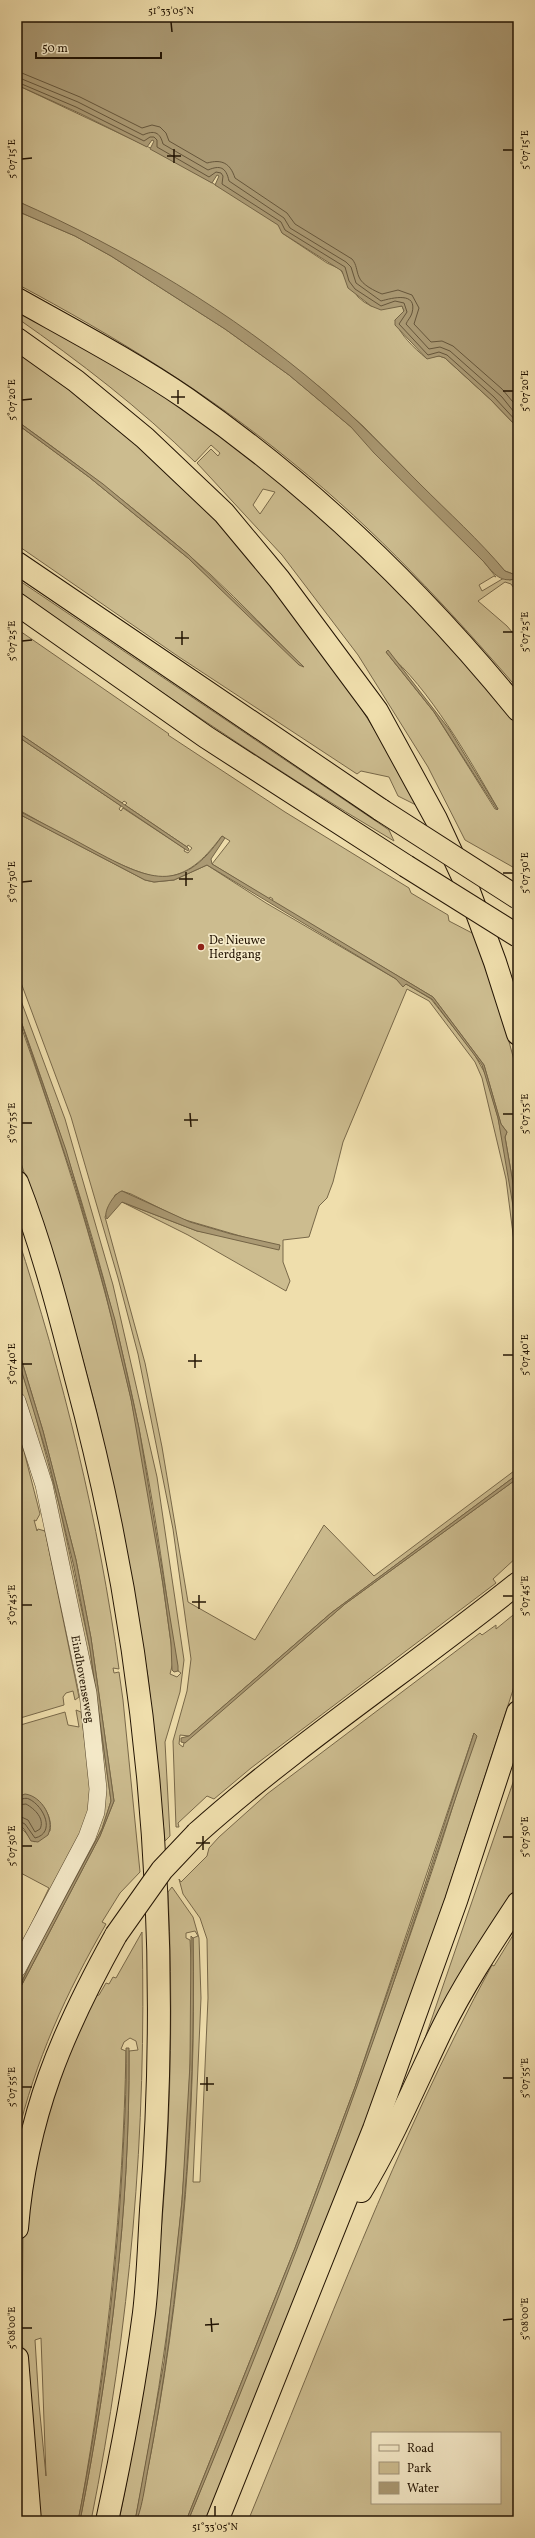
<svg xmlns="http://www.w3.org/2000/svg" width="535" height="2538" font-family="Vollkorn,serif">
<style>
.green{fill:#ccbc8f;stroke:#786849;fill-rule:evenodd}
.water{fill:#aa9973;stroke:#746446}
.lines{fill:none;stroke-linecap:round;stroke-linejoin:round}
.shore{stroke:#66563b;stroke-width:1}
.minor-casing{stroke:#56462d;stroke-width:18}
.highway-casing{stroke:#231403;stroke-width:24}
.minor{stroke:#f5eac9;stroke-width:17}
.highway{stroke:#efdeac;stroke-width:22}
.highway-bridge-casing{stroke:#231403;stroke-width:24;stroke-linecap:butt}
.highway-bridge{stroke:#efdeac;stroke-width:22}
.ticks{fill:none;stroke:#231403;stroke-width:1.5}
.poi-dot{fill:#8f2418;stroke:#f5eac9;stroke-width:1.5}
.labels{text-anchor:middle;stroke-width:3.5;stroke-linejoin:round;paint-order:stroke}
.poi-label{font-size:12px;fill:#231403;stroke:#f5eac9;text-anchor:start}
.street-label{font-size:12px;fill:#231403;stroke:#f5eac9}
.neatline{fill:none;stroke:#231403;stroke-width:1.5}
.ticks-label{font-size:10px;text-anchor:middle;fill:#231403}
</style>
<rect width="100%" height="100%" fill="#efdeac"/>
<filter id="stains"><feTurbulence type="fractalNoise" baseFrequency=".005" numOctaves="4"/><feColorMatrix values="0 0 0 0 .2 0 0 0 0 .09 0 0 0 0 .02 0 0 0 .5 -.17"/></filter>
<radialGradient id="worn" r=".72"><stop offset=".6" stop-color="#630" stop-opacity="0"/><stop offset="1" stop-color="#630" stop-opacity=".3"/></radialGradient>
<g class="green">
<path d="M17,85L159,152L233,195L279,225L282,233L327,263L340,269L358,297L364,302L371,306H402L404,311L395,320C400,335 414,348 426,358L439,356L445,358L491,400L518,428V571L513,574L505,571L363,426L322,389L258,339L142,264L17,201Z"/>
<path d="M17,211L75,236L111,256L225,329L289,375L351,427L484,562L496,577L494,576L479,585L482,591L504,578L510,580L518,578V594L511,584L505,582L478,601L507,626L518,639V689C449,609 376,530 293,463C208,393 114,336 17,284Z"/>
<path d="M17,304L161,388L362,548L518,719V870L465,840L428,767L358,655L282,555L197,463L211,449L218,456L220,453L211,445L195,462C140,408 80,362 17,318ZM263,489L275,492L260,514L253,505ZM386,652C429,687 470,760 498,809H495L434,712Z"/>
<path d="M17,352C187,464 323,627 418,806L398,796L389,777L361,771L357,774L179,657L17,545V424L89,477L188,558L303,667C272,635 242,604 210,574C149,519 84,469 17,421Z"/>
<path d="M17,579L389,830L394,841C264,764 140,678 17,592Z"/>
<path d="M17,629L169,734L168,735L285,812L409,888L411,893L448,915L449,921L474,934L504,1023L518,1075V1212L505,1137L507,1132L501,1124L484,1065L433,997L272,901L273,899L270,897L269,899L212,864L230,841L222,836C207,855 192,874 165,877C136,880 47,825 17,809V736L121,806L119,809L121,811L123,808L185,849L184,851L188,853L192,848L188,845L187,847L125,805L127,803L124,801L122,803L109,795L17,732Z"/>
<polygon points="17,813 145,880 154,882 174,880 207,865 266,903 396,979 403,986 406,984 431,999 473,1052 486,1075 498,1118 511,1182 518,1235 518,1273 506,1179 482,1078 475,1062 429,1001 407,989 343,1142 333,1182 327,1198 319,1206 309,1237 283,1240 283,1262 290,1281 286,1291 188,1235 122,1202 197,1231 254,1240 182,1219 131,1194 122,1191 115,1195 105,1217 145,1363 162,1447 188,1602 255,1640 324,1525 374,1576 518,1468 518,1474 331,1613 189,1736 180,1735 179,1744 183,1747 184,1743 345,1604 518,1478 518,1556 493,1579 496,1583 251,1768 214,1799 207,1796 178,1823 179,1827 176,1827 173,1741 187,1691 191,1659 173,1529 138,1354 118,1278 71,1117 17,972"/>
<path d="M17,990L65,1119L113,1285L157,1477L184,1660L180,1692L165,1742L170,1836L165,1841L148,1677L118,1506L95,1405L70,1312L17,1151V1015C62,1141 102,1268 131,1399C148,1480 160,1562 171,1643L173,1662L170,1674L177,1677L181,1673L178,1671L175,1661C161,1546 143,1431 114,1319C88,1214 54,1112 17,1010Z"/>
<path d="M17,1235C63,1376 99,1522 119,1669L113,1668L114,1673L119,1672L123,1700L140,1872L120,1893L102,1922L106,1924C66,1993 35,2061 17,2138V1994L100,1836L114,1801L91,1638L76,1560L43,1431L17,1345Z"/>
<polygon points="17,1356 34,1410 59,1504 90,1649 111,1801 102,1829 17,1990 17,1977 101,1804 39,1468 17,1389"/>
<polygon points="17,1424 40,1514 36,1521 34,1520 37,1531 38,1529 45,1531 79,1697 75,1700 73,1691 66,1693 63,1697 64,1705 17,1719"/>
<path d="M518,1611V1669L513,1690L440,1914L373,2104L221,2487L206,2521H188C259,2348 326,2174 388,1998C419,1910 450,1823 474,1733L355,2087L295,2248L186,2521H137C179,2331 197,2133 193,1938L198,1936L195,1931L186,1933V1938L190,1940C193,1990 191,2041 189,2091C183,2236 163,2379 135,2521H119C161,2314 178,2104 168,1892L172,1887L193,1917L199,1938L201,1998L193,2182H200L208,1998L207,1939L200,1918L183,1894L179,1879L181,1882L207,1856L209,1848L219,1837L267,1794L480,1633L482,1635L496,1625V1629Z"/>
<path d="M76,1710L81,1712L91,1788V1815L17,1954L49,1888L17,1871V1823L34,1842L50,1831C54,1814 35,1789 17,1797V1726L65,1712L68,1725L79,1727Z"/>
<polygon points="518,1768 518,1890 423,2044"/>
<path d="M518,1927V2521H248C325,2334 395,2143 492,1965L494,1966ZM372,2433H500V2503H372Z"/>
<path d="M142,1932C147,2131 130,2326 91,2521H80C110,2367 130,2209 129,2051L138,2050L136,2041L130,2038L124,2042L121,2049L126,2051C123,2204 108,2355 81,2506L78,2521H37L22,2339L23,2226L34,2150L90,1997L99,1995L106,1983L109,1984L113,1977L116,1978ZM41,2338L46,2476L39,2404L35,2340Z"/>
</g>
<g class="water">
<polygon points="17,17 518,17 518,428 491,400 445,358 439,356 427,359 395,325 395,320 404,311 402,306 381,310 371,306 348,288 342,271 282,233 278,225 215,185 219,176 217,175 212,183 150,149 154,141 152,140 147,147 81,114 17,85"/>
<path d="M17,201C126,249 232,312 322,389C357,419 388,452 420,484C449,513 479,540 505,571L513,574L518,571V578C501,584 494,574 484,562L374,453L351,427L289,375L225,329L111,256L75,236L17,211Z"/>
<polygon points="17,421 103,484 189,555 304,667 299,665 188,558 89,477 17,424"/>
<polygon points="388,650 449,729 498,809 497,810 434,712 386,652"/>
<polygon points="17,732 187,847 189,849 188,851 17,736"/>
<path d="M17,810C42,823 68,836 93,850C147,879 181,896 222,836L225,838L211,859L212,864L433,997L484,1065L501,1124L507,1132L505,1137L518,1212V1235L498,1118L482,1065L432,999L406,984L403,987L396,979L207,865L174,880L154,882L145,880L17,813Z"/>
<polygon points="17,1010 66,1150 115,1320 139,1428 178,1666 178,1671 174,1672 172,1670 171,1643 163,1584 131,1399 105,1291 75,1185"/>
<path d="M122,1191L190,1222L231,1234L280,1245L279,1250L197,1231L122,1202L107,1219C102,1213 114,1193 122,1191Z"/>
<polygon points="17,1345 43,1431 76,1560 91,1638 114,1801 100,1836 17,1994 32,1959 102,1829 111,1801 90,1649 74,1567 48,1458 17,1356"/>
<polygon points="518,1474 518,1478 345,1604 185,1743 181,1742 181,1738 189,1736 331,1613"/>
<path d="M474,1733L477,1736C437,1850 401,1965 360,2078C307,2227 249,2375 188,2521H186L295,2248L355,2087L425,1884Z"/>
<path d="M25,1794C42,1796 55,1819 48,1835L38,1842L31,1841L24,1829L17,1823V1797Z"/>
<path d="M191,1936L193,1938C196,2116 181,2295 148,2469C146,2479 141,2517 135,2521L164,2362L182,2202L190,2064Z"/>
<path d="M126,2048H129V2051C130,2209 110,2367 80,2521H78C101,2406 115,2289 122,2172C124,2131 127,2089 126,2048Z"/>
</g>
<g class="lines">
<g class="shore">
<path d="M17,71L80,97L142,128L152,125L160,127L166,133L169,141L207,163C222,159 230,163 235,178L287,213L295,224L352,259C357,265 356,270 359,277C362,285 375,291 382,294L398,290L412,295L419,308L414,324L431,342L442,341L453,346L502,389L518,408"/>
<path d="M17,77L78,102L143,135C154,130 160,132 163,144L208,170C220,165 226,167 229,181L284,218L290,228L346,262L351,267L356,283L381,301C392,298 418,291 412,313C411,317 407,321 406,324L429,349L440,347L450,351L502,397L518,417"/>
<polyline points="17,82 76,107 144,141 150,137 154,137 157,140 157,147 209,177 216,172 221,173 223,176 222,184 281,222 285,230 345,267 349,281 355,289 381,306 395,301 404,303 407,312 399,324 428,355 439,352 447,355 494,397 518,423"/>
<path d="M17,1800C21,1800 25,1797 29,1799C44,1806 56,1833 35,1838L25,1824L17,1820"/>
<path d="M17,1805L26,1804C35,1809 45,1819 40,1829L35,1832L28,1820L17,1815"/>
</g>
<defs>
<polyline id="minor" points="17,1401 44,1485 88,1693 98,1789 96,1812 87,1837 17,1969"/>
<g id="highway">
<path d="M17,299C74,331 133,362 187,399C312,486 422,592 518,710"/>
<polyline points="17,339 76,381 145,438 224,513 279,579 377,711 436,819 467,886 495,962 518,1034"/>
<polyline points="17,563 381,810"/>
<polyline points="17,604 206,737 406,866"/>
<path d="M17,1182C42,1246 59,1312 76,1378C150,1652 173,1928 151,2210C149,2244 148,2279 144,2313C135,2382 122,2452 107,2521"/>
<path d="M197,1833C298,1743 412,1668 518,1583"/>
<path d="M361,2191C392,2140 415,2085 441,2031C463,1986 491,1944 518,1903"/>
<path d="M17,2228C26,2116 62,2032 116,1935"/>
<polyline points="17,2358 30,2521"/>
<polyline points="217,2521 374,2129 456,1901 518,1712"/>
</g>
</defs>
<use href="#minor" class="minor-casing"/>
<use href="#highway" class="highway-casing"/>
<use href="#minor" class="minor"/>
<use href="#highway" class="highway"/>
<defs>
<g id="highway-bridge">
<polyline points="381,810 518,898"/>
<polyline points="406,866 518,936"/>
<polyline points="116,1935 162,1870 197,1833"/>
</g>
</defs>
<use href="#highway-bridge" class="highway-bridge-casing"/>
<use href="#highway-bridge" class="highway-bridge"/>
</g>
<path class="ticks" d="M171,22L172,32M174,149V163M503,150H513M167,156H181M22,159L32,158M178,390V404M503,391H513M171,397H185M22,400L32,399M182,631V645M503,632H513M175,638H189M22,641L32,640M186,872V886M503,873H513M179,879H193M22,882L32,881M190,1113L191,1127M503,1114H513M184,1120H198M22,1123H32M195,1354V1368M503,1355H513M188,1361H202M22,1364H32M199,1595V1609M503,1596H513M192,1602H206M22,1605H32M203,1836V1850M503,1837H513M196,1843H210M22,1846H32M207,2077V2091M503,2078H513M200,2084H214M22,2087H32M211,2318L212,2332M503,2320L513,2319M205,2325L219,2324M22,2328H32M215,2506V2516"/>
<circle class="poi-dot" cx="201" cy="947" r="4"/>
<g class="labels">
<g class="poi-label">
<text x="209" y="944">De Nieuwe<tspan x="209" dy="14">Herdgang</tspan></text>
</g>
<g class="street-label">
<text transform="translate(83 1679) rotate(80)" y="4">Eindhovenseweg</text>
</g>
</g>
<rect width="535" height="2538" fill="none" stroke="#efdeac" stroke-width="44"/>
<rect x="371" y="2432" width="130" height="72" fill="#f5eac9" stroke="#a1947a"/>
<rect x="379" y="2445" width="20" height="6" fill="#f5eac9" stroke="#a1947a"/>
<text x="407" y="2452" font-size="12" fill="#231403">Road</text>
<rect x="379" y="2462" width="20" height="12" fill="#ccbc8f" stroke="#a1947a"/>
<text x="407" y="2472" font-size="12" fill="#231403">Park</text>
<rect x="379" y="2482" width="20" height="12" fill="#aa9973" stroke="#a1947a"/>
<text x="407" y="2492" font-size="12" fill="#231403">Water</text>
<path d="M36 52v6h125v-6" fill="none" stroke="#231403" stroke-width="2"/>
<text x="42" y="52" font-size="12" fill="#231403" stroke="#f5eac9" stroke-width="3" paint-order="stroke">50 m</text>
<rect x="22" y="22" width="491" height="2494" class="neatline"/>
<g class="ticks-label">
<text x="171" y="14">51°33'05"N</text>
<text transform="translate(524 150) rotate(-90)" y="4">5°07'15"E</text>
<text transform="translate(11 159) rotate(-90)" y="4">5°07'15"E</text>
<text transform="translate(524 391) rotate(-90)" y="4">5°07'20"E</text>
<text transform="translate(11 400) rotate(-90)" y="4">5°07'20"E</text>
<text transform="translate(524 632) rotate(-90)" y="4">5°07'25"E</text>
<text transform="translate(11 641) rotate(-90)" y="4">5°07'25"E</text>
<text transform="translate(524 873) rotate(-90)" y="4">5°07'30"E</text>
<text transform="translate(11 882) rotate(-90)" y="4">5°07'30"E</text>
<text transform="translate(524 1114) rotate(-90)" y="4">5°07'35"E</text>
<text transform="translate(11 1123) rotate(-90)" y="4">5°07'35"E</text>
<text transform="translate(524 1355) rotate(-90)" y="4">5°07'40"E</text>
<text transform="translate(11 1364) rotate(-90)" y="4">5°07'40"E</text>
<text transform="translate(524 1596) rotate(-90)" y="4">5°07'45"E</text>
<text transform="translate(11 1605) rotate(-90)" y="4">5°07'45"E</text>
<text transform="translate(524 1837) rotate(-90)" y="4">5°07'50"E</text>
<text transform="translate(11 1846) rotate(-90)" y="4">5°07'50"E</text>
<text transform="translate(524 2078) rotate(-90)" y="4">5°07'55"E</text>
<text transform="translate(11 2087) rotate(-90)" y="4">5°07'55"E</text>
<text transform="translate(524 2319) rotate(-90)" y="4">5°08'00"E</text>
<text transform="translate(11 2328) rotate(-90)" y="4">5°08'00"E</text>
<text x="215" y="2530">51°33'05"N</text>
</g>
<rect width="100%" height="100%" filter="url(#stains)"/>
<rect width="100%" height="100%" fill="url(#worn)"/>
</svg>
